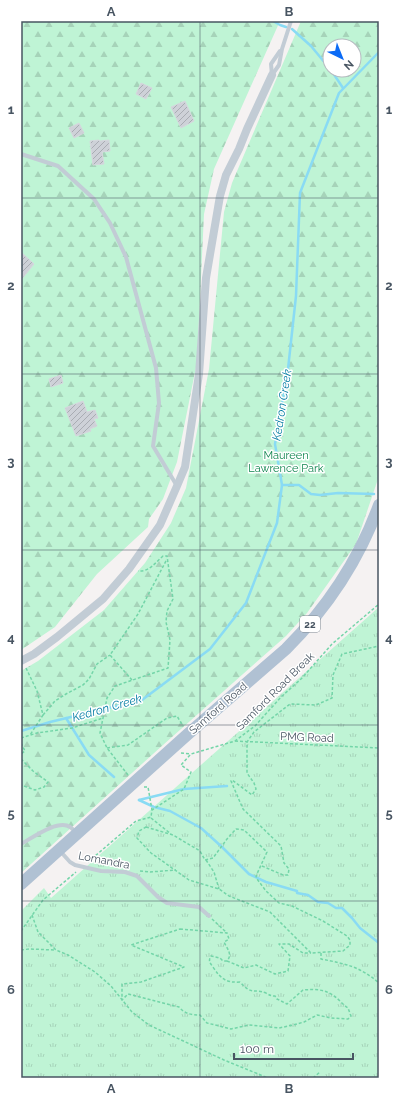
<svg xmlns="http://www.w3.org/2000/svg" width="400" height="1099" font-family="Raleway,sans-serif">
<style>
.grass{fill:url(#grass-tufts)}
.forest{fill:url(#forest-firs);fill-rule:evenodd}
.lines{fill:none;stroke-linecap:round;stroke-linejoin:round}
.stream{stroke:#89dbf4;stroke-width:2.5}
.building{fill:url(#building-hatch);stroke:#d6d8de}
.path{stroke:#73d5a8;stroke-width:1.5;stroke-dasharray:3 2;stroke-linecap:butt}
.lane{stroke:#c2ccd5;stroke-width:4}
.street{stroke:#c2ccd5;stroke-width:8}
.primary{stroke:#b0c1d3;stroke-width:12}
.grid{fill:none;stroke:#485562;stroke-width:1;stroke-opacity:0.55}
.labels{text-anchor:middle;stroke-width:3;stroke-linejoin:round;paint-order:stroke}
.shield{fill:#fff;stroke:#7f8891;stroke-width:1}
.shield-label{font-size:10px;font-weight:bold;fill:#485562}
.park-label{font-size:11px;fill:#10864f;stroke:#fff}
.street-label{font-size:11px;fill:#485562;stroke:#fff}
.water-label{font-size:12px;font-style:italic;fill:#037da3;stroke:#fff}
.neatline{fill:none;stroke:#485562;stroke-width:1.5}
.grid-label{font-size:13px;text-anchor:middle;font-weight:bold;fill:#485562}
</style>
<defs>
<pattern id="grass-tufts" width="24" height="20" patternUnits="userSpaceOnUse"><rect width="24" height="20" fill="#bff4d5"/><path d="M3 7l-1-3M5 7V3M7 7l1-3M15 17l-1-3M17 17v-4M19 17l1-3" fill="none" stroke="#a6d3b9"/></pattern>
<pattern id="forest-firs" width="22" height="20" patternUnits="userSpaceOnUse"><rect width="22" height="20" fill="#bff4d5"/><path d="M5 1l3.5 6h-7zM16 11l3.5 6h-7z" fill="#a6d3b9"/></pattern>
<pattern id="building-hatch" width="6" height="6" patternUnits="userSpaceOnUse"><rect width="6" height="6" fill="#ced1d8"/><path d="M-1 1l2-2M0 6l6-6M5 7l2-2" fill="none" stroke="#a9acb3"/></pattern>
</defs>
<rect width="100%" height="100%" fill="#f5f2f2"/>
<polygon class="grass" points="379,607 379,1078 21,1078 21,911 44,888 51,898"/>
<g class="forest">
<polygon points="21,21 280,21 214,169 204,214 197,362 177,462 163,499 149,519 148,527 97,574 55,627 21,650"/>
<path d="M301,21H379V476L356,544L307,613L286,636L163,745L21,873V671L38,661L104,610L145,563L171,523L186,488L209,369L224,212L232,183ZM330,46H354V70H330Z"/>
</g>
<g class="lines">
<g class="stream">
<polyline points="273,21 280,25 286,27"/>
<polyline points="292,29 311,46 330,69"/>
<polyline points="331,70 343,88"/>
<polyline points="282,485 299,485 311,494 320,495 338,493 374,494"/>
<polyline points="66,718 89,755 114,777"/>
<polyline points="21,731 50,722 142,700 210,649 246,603 277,523 282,485 275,444 288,369 296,296 300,193 339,93 379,52"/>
<polyline points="139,800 154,807 170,811 201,828 222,847 249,874 266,882 297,891 297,893 308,895 318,902 328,903 336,908 342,908 352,918 360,928 379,943"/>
<polyline points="139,800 184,789 227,786"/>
</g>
</g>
<g class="building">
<polygon points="141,83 152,88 146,99 136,94"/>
<polygon points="185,101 194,121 181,128 171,107"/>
<polygon points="79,123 84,133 74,138 69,128"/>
<polygon points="99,140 100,141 109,140 110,151 102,152 104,164 93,165 90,141"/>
<polygon points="21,252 34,264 21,280"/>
<polygon points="61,375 63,383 51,387 49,379"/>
<polygon points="83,401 87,412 95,410 98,418 94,419 97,426 90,429 91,431 76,436 65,408"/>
</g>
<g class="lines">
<g class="path">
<polyline points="26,668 37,691 43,715 30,735"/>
<polyline points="132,680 110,655 138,614 167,559"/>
<polyline points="43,715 55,701 66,694 83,685 89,679 97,664 110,655"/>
<polyline points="21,738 37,733 72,728 103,718"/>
<polyline points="235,741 379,748"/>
<polyline points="21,743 25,751 21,754"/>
<polyline points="107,748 128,745 167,718 177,716 183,726"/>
<polyline points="181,753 191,754"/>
<polyline points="21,759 33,771 48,782 44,787 35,790 21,785"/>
<path d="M128,775L107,748L100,733L107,698L115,686L168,668L170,640L166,622L167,611L173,599L167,556H163C155,563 149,572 138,571"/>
<polyline points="144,787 148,787 152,810"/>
<polyline points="151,818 171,834"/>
<polygon points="146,827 173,835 200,851 205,860 213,858 227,839 236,829 244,830 267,852 256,876 257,879 266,891 279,903 292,906 323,921 347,936 350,940 350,945 343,951 311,953 270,912 229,896 219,889 189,880 151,853 137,838 139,831"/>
<polyline points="206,860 214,872 219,889"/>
<polyline points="88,862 136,821 151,817 152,810 184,789 191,772 181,765 191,754 235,741 255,726 281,697 301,679 332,644 379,604"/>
<polyline points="262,866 283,875 288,875 289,869 284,863 281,846 243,809 231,781 232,780 252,795 256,789 254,783 247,773 247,742 254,732 290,704 316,705 332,698 333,675 342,654 379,646"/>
<polyline points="140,871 150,872 176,870"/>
<polyline points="32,915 38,932 56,950 68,955 95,972 111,986 132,1012 149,1025 224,1060 268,1078"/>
<polyline points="212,919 227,933"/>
<path d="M180,929L227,933L229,939L224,942C227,949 233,954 227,961H223L220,958L211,956C208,961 210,963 213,967C221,979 226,983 240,982C253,996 253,988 266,993C269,995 271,996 275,996L277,999L287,1004L303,990C314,989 325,989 334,996C339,999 343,1005 348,1008L351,1016L348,1019L331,1018L317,1015L304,1022L293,1025L279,1028L249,1025L231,1029L207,1023L200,1015C191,1015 185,1014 179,1007L128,994L122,1000V984L141,982L184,967L131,945Z"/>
<polyline points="21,931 43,900 76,872"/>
<polyline points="21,950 29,949 56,950"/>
<path d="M321,953V959C346,964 359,966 379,983"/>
<polyline points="227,961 244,968 256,965 275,974 288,971 290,956 279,944 289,944 303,953 311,953"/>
<polyline points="313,1078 320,1072"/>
</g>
<g class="lane">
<polyline points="272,75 279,65 282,49 291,21"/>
<polyline points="272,75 271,64 280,51"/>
<polyline points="21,154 58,166 94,199 110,223 126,257 156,368 159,403 153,446 177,486"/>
<path d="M21,844C32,838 58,819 70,827C72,828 74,831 77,833"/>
<polyline points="61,852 70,862 75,865 101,871 125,872 137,876 158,897 167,903 199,907 209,916"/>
</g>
<polyline class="street" points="21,661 34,654 57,637 103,599 129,569 160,525 177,486 185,467 199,374 206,278 220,196 226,175 239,149 247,129 272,75"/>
<path class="primary" d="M21,884L188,734L286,649C328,607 359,560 379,505"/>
</g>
<path class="grid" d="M200,21V1078M21,198H379M21,374H379M21,550H379M21,725H379M21,901H379"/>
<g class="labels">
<rect class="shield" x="300" y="616" width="20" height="16" rx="3"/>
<g class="shield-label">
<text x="310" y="628">22</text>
</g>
<g class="park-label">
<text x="286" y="459">Maureen<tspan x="286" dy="13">Lawrence Park</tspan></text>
</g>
<g class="street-label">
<text transform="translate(275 691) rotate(-45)" y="4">Samford Road Break</text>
<text transform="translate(218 708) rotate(-41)" y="4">Samford Road</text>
<text transform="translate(307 737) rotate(2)" y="4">PMG Road</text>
<text transform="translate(104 860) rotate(11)" y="4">Lomandra</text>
</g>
<g class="water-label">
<text transform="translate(282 405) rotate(-81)" y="4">Kedron Creek</text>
<text transform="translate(107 708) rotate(-16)" y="4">Kedron Creek</text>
</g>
</g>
<rect width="400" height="1099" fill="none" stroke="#ffffff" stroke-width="44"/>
<g transform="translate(342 58) rotate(137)"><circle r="19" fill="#ffffff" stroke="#b6bbc0"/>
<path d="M0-3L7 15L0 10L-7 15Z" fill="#0b6bf6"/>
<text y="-6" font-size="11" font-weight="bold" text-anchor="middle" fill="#485562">N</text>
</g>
<path d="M234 1053v6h119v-6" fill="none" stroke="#485562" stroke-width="2"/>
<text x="240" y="1053" font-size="12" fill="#485562" stroke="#ffffff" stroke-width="3" paint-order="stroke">100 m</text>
<rect x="22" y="22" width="356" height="1055" class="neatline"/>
<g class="grid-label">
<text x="111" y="16">A</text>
<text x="289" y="16">B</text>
<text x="11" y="114">1</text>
<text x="389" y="114">1</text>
<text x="11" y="290">2</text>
<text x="389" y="290">2</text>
<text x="11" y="466">3</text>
<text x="389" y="466">3</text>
<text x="11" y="642">4</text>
<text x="389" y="642">4</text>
<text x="11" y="818">5</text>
<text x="389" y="818">5</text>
<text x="11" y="994">6</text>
<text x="389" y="994">6</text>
<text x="111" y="1093">A</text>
<text x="289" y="1093">B</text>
</g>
</svg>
